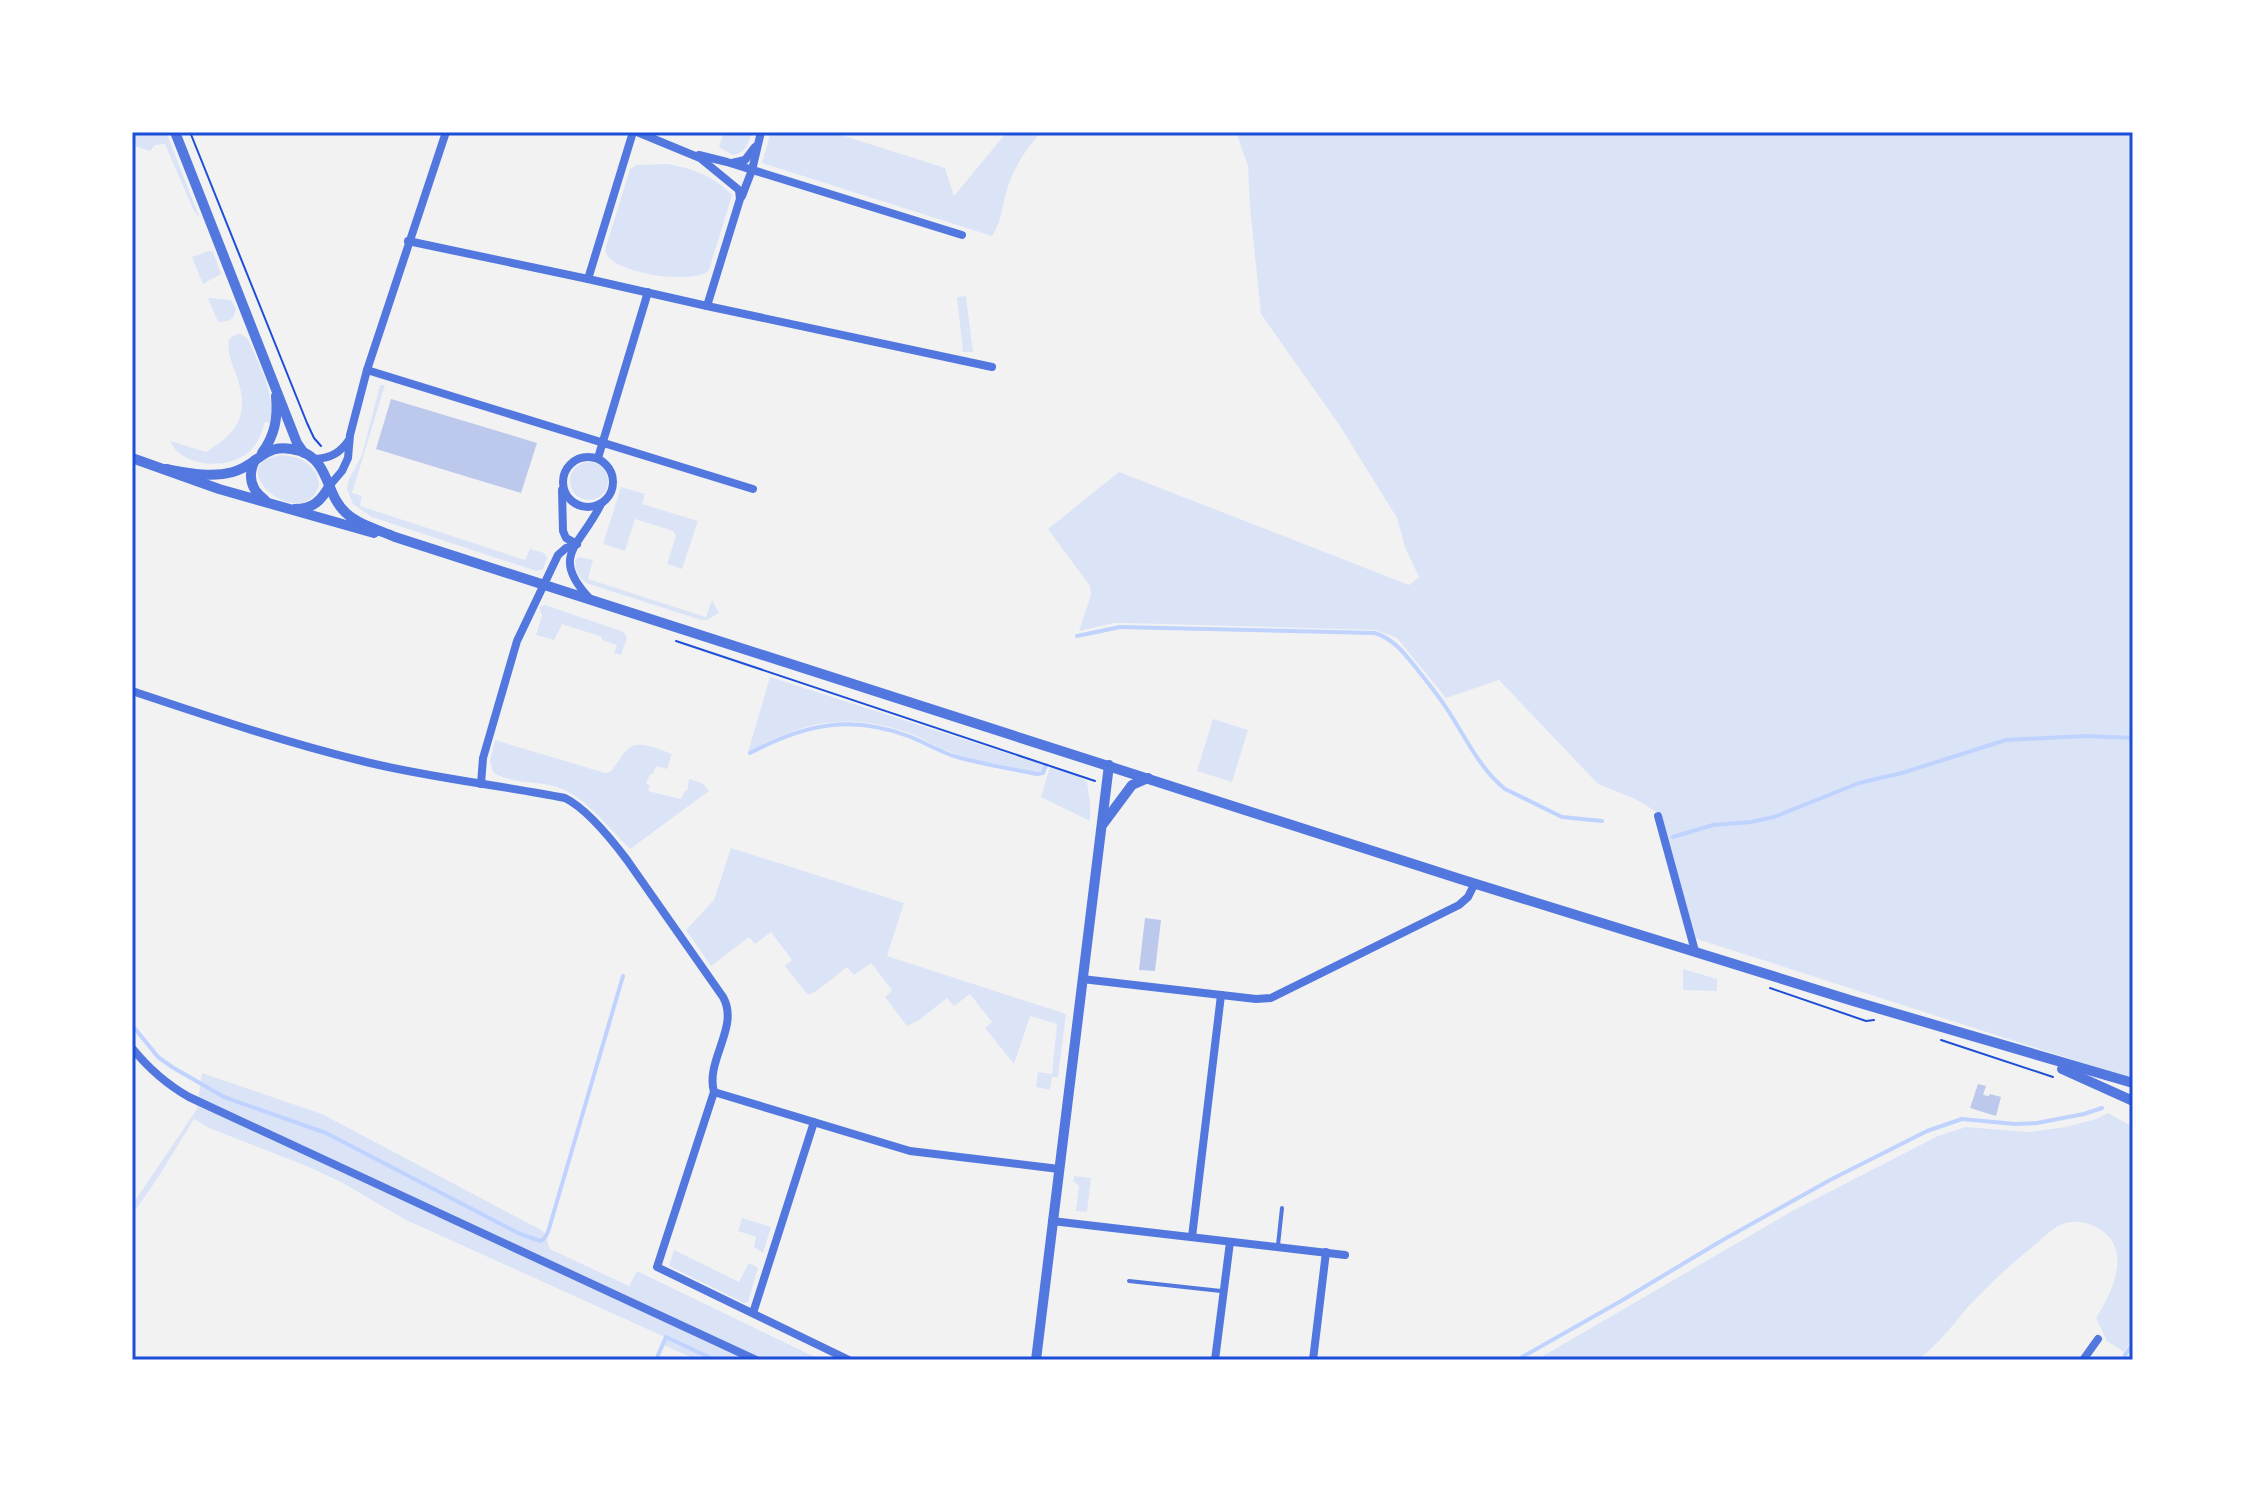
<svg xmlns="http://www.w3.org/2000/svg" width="2265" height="1492" font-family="Spectral,serif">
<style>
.green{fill:#dbe4f7}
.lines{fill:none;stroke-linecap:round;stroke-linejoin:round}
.stream{stroke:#bfd3fe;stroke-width:4}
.building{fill:#bdc9ec}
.path{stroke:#1d4ed8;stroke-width:2}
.service{stroke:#5277de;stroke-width:4}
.minor{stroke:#5277de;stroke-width:8}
.tertiary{stroke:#5277de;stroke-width:10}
.neatline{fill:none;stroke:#1d4ed8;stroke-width:3}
</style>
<rect width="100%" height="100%" fill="#f2f2f2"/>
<g class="green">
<polygon points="132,132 166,132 200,219 193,209 165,144 155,145 150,151 132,145"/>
<path d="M724,132H752C748,143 746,153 733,155L719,147Z"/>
<path d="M771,132H832L945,168L954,196L1007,132H1041C1025,150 1012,170 1006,193C1002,208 1001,223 992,236L762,163Z"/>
<polygon points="1236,132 2133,132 2133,1079 1694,938 1660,814 1635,799 1598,784 1499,680 1446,698 1397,638 1376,630 1125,623 1114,623 1079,631 1091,595 1090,586 1048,529 1119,472 1409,585 1419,577 1405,547 1397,518 1340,426 1261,314 1250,207 1248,166"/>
<path d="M668,164C694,169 713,176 732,195L709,270C694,286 613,273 606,253C605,251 606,249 606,247L630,169L637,165Z"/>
<polygon points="209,251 213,252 221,274 203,284 192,257"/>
<polygon points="966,296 973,352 963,352 957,297"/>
<polygon points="208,298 231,300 236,309 233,318 228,321 218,322"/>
<path d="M237,334H241L248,339C259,365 276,394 270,423L265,422C261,435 256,448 245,455C223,470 181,466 170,441L206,452C243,429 250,410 234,369C230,358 227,350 229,339Z"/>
<polygon points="380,385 385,385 352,493 362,496 360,506 525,560 530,549 544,553 547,558 543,569 536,571 372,517 353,504 347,489 349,479 362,455"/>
<path d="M282,455C301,457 317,464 319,485C303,537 216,463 282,455Z"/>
<circle cx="589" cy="481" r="19"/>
<polygon points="621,487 645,494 642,504 698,521 682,569 667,564 676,536 673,531 635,519 625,551 603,544"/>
<path d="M579,557L593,560L588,579L706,617L712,600L719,613L707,620H701L589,584C579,579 575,571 575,560Z"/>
<polygon points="545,605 624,632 627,638 621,655 614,653 617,645 602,640 602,637 562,624 554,640 536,635 542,616 539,607"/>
<path d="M770,677L1044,765L1043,769L1039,772C1009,766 976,762 948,751C936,747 926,740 914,735C852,711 804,720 748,752Z"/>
<polygon points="1213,719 1248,730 1232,782 1197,771"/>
<path d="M495,740L605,773L610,772C616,766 620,757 627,750C638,738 659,750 672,754L667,769L656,766L653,774H650L646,784L650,785L648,791L681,799L685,791H687L689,779L702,783L709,791L630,849C611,830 585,797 560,788C538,780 512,785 493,772L490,761Z"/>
<polygon points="1050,767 1078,776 1087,782 1090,802 1090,821 1041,797"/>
<polygon points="731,848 904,903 887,956 1066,1014 1058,1077 1052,1077 1050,1090 1036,1087 1038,1072 1052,1074 1057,1024 1030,1016 1014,1064 985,1028 992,1022 970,994 954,1006 947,998 918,1021 907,1026 885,997 892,990 871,963 854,975 847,967 818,990 808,995 785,966 792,960 771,932 755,944 749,937 711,966 686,930 714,900"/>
<polygon points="1683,969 1717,979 1717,991 1683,990"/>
<polygon points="202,1073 322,1114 543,1231 550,1249 629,1286 637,1271 821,1360 697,1360 663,1345 665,1337 404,1219 343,1183 309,1167 209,1128 194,1119 159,1176 132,1215 132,1205 197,1109"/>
<path d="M2108,1113L2133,1127V1337L2124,1352L2107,1341L2096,1318C2113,1292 2134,1246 2096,1227C2085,1221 2071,1220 2060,1225C2050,1230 2040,1241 2031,1248C2009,1266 1987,1286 1968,1307C1952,1326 1938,1345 1917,1360H1536L1794,1210L1938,1136L1966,1127L2028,1132L2066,1127L2096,1119Z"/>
<polygon points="1074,1176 1091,1178 1087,1212 1076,1211 1079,1186 1073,1181"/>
<polygon points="742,1218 771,1227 763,1253 754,1247 756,1237 738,1231"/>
<polygon points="674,1250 739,1282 749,1263 758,1268 748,1302 744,1303 669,1266"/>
</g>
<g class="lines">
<g class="stream">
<path d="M1077,636L1120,627L1375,633C1394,639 1405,654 1417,669C1427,682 1438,695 1447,709C1465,736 1479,768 1505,789L1562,817L1602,821"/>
<path d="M750,753C805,724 851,714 911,737C925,743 938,750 951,755C979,764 1008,768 1037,774L1043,773L1046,765"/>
<polyline points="1673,837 1713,825 1751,822 1774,817 1859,783 1902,773 2006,740 2085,736 2133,738"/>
<polyline points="132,1025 158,1057 172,1067 224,1097 326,1133 518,1233 540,1241 544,1239 548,1232 623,976"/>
<polyline points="2125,1355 2133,1344"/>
<polyline points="656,1360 666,1337 715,1360"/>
<polyline points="1517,1360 1621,1301 1721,1241 1830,1180 1927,1131 1962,1119 2015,1124 2037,1123 2084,1114 2102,1108"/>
</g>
</g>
<g class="building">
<polygon points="391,399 537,443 521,493 376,449"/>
<polygon points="1145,918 1161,920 1155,971 1139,970"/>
<polygon points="1978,1084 1986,1086 1983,1095 1989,1096 1990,1094 2001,1097 1996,1116 1970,1108"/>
</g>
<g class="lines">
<g class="path">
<polyline points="190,132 307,423 314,438 321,446"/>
<polyline points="676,641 1095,781"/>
<polyline points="1770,988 1866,1021 1874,1020"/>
<polyline points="1941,1040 2053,1077"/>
</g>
<g class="service">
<polyline points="1278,1245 1282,1208"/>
<polyline points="1129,1281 1221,1291"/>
</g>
<g class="minor">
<polyline points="633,132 588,279 707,306 740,199 739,190 700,158 637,132"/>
<polyline points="699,155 727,162 962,235"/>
<polyline points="732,163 745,160 755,147"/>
<polyline points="742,196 752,170 761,132"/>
<polyline points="408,241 588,279"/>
<polyline points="707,306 992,367"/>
<polyline points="367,370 753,489"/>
<circle cx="588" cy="482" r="25"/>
<polyline points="598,458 648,292"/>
<path d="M315,459C331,458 340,453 349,440"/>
<polyline points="330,485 342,471 348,458 350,435 367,370 446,132"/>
<polyline points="562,490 563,531 566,538 577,544"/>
<path d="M590,599C549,555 580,547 601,504"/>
<path d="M132,691C210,717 287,743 366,762C432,778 499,785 565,798C587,809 612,840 627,860L723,997C740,1027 705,1060 714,1092L657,1267L849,1360"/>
<polyline points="481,784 483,758 517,641 558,555 566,548 577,544"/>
<polyline points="1658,816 1695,951"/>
<polyline points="1082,979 1256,999 1271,998 1459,905 1468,897 1475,883"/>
<path d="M132,1048C149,1069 166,1084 189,1097L756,1360"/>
<polyline points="714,1092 910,1151 1059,1169"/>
<polyline points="1052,1221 1345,1255"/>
<polyline points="1192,1237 1221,995"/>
<polyline points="753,1313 814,1122"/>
<polyline points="1215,1360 1230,1242"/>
<polyline points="1313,1360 1326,1252"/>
<polyline points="2083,1360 2098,1339"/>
</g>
<g class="tertiary">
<polyline points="175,132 297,443 304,453"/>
<path d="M262,453C275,435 278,418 276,396"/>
<polyline points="132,458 219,489 374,533"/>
<path d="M255,460C247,476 251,490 265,500"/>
<path d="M166,469C188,473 211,478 233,472C261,464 264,440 300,451C330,461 325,494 346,513C359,525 379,530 395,537L1460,879L1853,1001L2133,1083"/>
<path d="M295,509C313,509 321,501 330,485"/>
<polyline points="1103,824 1132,785 1148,778"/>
<polyline points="2062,1069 2133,1101"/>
<polyline points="1036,1360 1109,765"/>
</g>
</g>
<rect width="2265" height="1492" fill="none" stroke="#ffffff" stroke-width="268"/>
<rect x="134" y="134" width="1997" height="1224" class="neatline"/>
</svg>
